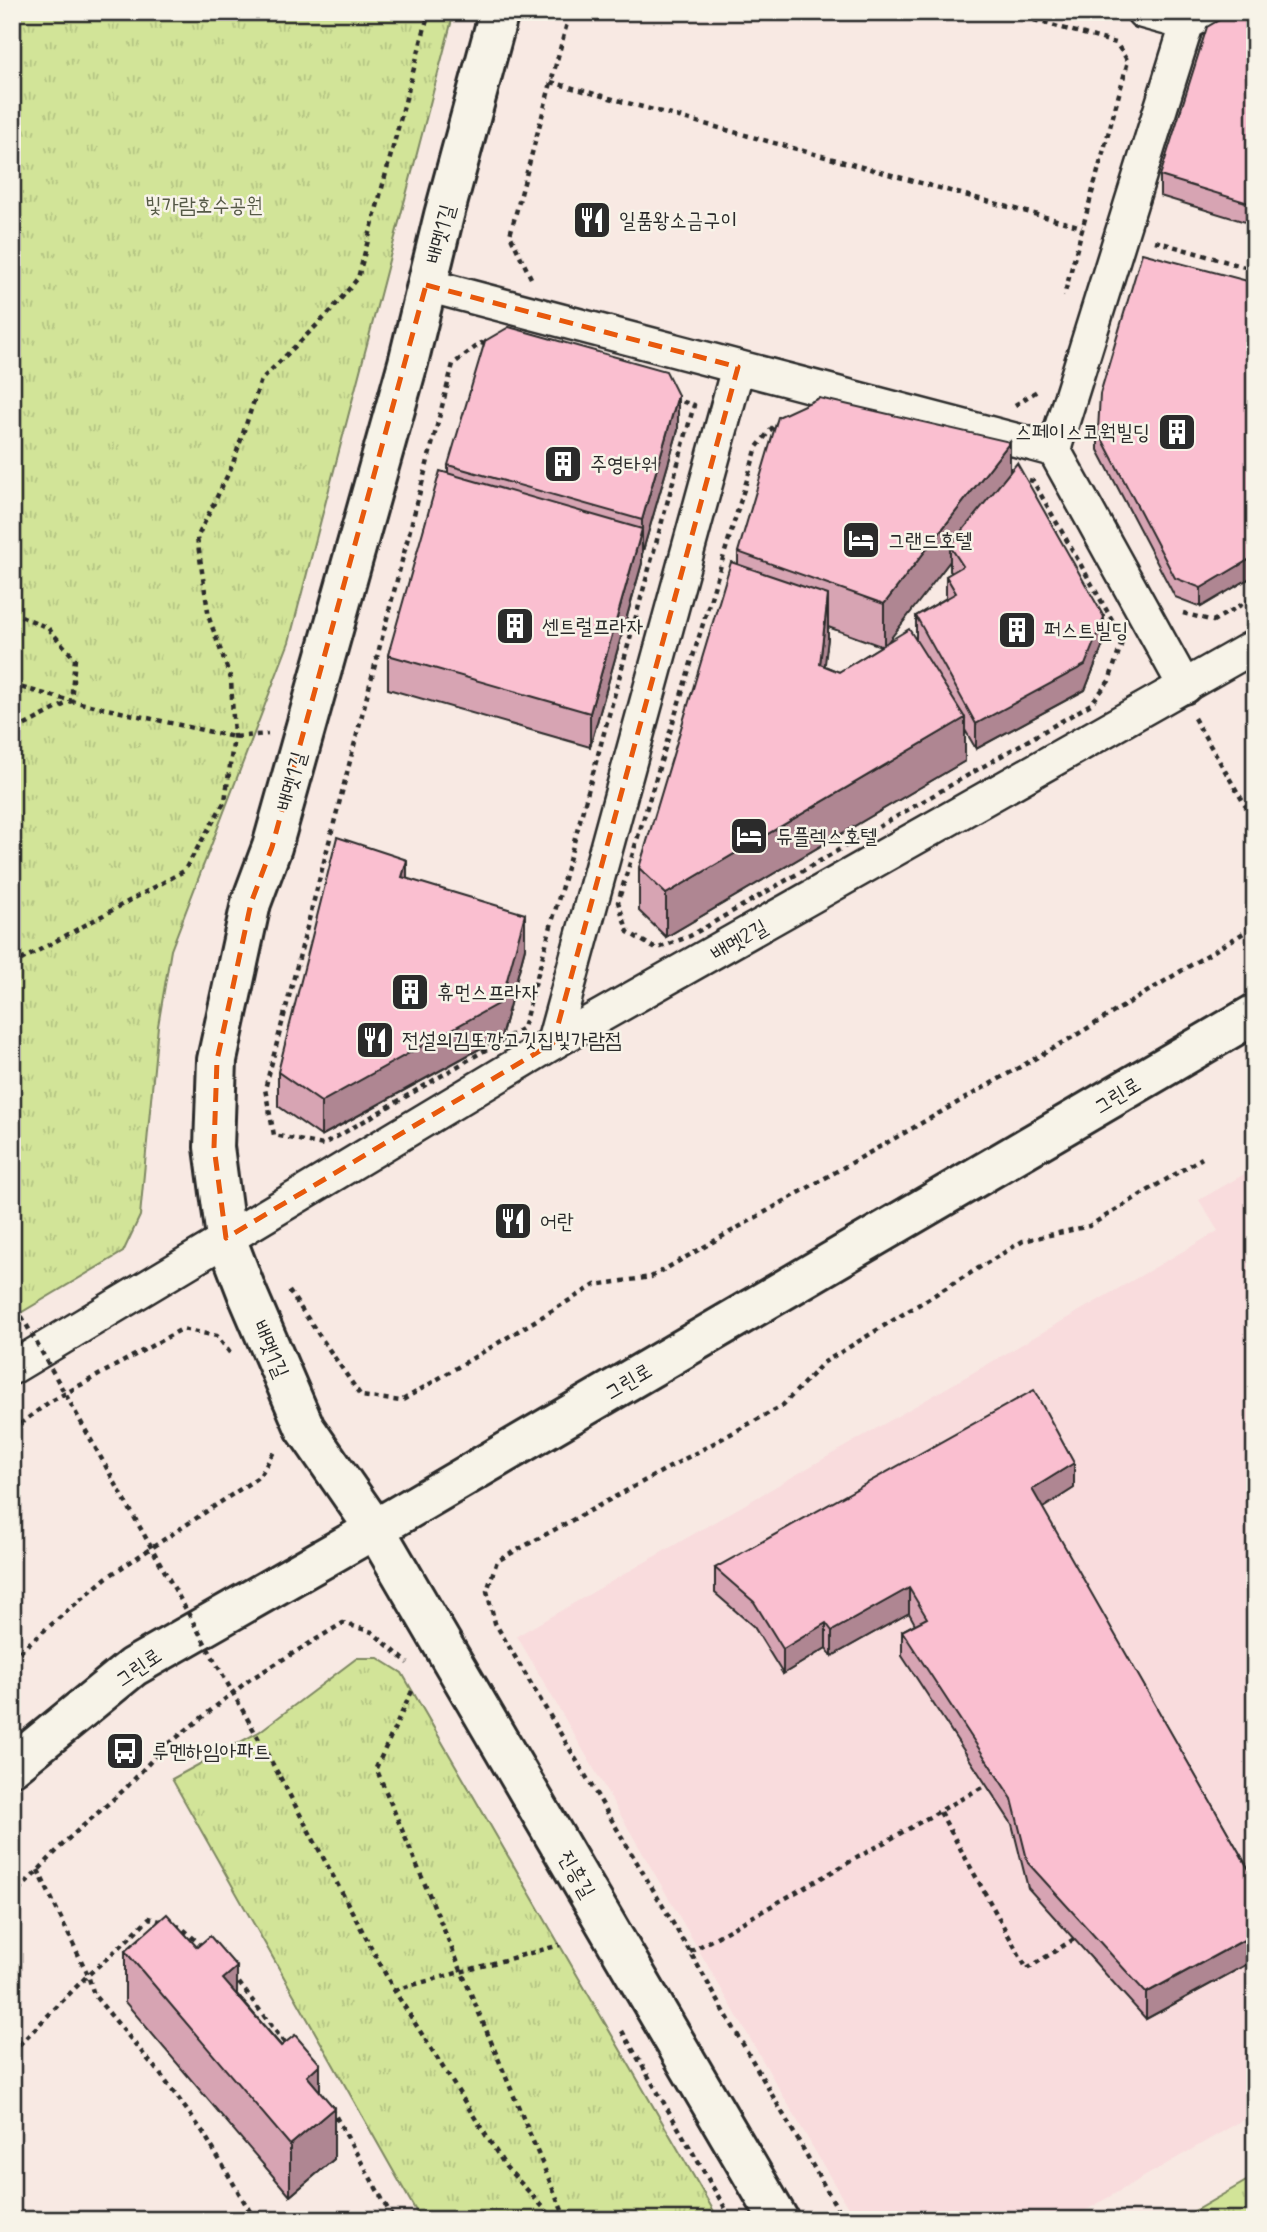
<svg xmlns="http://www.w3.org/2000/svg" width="1267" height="2232" font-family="Mynerve,'Poor Story',sans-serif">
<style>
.built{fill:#f9dcdd}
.park{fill:url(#park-tufts);stroke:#7e8862;stroke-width:2}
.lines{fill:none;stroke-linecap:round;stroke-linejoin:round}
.minor-casing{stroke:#2b2b2b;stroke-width:37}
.tertiary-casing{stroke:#2b2b2b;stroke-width:44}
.path{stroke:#2b2b2b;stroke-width:4.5;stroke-dasharray:5 5;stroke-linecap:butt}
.minor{stroke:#f7f3e8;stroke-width:32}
.tertiary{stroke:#f7f3e8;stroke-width:38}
.path-bridge{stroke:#2b2b2b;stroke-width:4.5;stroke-dasharray:5 5;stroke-linecap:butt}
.wall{fill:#d7a4b3;stroke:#2b2b2b;stroke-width:2;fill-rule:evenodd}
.shaded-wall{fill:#af8692;stroke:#2b2b2b;stroke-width:2}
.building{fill:#fabfd0;stroke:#2b2b2b;stroke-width:2}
.marked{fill:none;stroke:#e8590c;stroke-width:5;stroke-dasharray:14 9;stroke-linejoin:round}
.labels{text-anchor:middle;stroke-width:5;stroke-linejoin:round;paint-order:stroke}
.park-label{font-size:21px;fill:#555946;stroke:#f7f3e8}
.poi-label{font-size:21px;fill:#2b2b2b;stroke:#f7f3e8;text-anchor:start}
.street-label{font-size:21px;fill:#2b2b2b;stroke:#f7f3e8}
</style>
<defs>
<pattern id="park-tufts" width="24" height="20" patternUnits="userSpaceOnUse" patternTransform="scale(1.75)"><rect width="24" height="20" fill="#d2e498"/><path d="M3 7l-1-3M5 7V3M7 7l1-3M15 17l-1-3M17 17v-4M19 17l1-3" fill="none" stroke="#b4c483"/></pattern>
</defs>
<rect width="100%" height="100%" fill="#f8e9e3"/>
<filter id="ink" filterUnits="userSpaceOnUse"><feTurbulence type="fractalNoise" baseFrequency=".0143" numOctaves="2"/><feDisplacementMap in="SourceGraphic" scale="14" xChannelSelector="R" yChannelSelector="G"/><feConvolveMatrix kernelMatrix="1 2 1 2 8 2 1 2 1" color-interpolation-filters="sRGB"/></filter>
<g filter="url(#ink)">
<polygon class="built" points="1255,1168 1255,2113 1069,2220 855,2220 517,1636 1218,1231 1199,1200"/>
<g class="park">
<polygon points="12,12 454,12 289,642 171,950 158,1026 140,1216 123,1252 12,1318"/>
<polygon points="357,1658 378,1658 402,1673 719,2220 421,2220 172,1779 259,1732"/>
<polygon points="1255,2176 1255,2220 1179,2220"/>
</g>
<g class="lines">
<defs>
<g id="minor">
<polyline points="1143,12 1187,24"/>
<polyline points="426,285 1054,450"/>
<polyline points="1185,687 1054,450 1187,24 1207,12"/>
<polyline points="553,1043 738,367"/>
<polyline points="12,1368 553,1043 1255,646"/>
</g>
<g id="tertiary">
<polyline points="499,12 444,215 408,363 272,847 251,903 217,1060 214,1147 226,1238 248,1295 305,1428 375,1529 779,2220"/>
<polyline points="12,1766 133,1667 375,1529 1255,1014"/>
</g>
</defs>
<use href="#minor" class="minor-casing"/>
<use href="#tertiary" class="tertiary-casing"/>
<g class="path">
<polyline points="1005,12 1116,43 1128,61 1064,296"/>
<polyline points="551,82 1082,227"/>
<polyline points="1155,241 1255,270"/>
<polyline points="531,278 510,235 570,12"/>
<polygon points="481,343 694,405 523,1028 323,1145 274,1135 265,1089 453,364"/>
<polyline points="1015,405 1037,391"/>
<polygon points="775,424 1033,481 1123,639 1109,681 1091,704 690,936 656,949 628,932 618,902 757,447"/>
<polyline points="12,612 48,628 75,659 71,701 12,732"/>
<polyline points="1183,613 1213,621 1255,597"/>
<polyline points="12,685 71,701 234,737 268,734"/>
<polyline points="1194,718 1255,822"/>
<polyline points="12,965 184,871 225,801 234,737 231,679 209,618 197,538 232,466 261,380 329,313 358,278 429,12"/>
<polyline points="289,1291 361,1396 401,1401 595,1285 651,1277 1078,1034 1255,926"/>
<polyline points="12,1430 48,1403 182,1329 217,1336 230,1353"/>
<polyline points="12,1658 106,1578 260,1476 275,1450"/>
<polyline points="412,1691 376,1768 566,2220"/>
<polyline points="280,1777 394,1990 506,2167 555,2220"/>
<polyline points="940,1812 1027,1969 1074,1939"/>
<polyline points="38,1870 88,1975 94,1995 161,2075 203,2132 255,2220"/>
<polyline points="12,1898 67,1840 126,1788 161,1750 249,1680 343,1623 372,1632 408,1663"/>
<polyline points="175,1926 181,1927 204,1948"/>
<polyline points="690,1952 986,1785"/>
<polyline points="233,1975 287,2046"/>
<polyline points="394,1990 560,1945"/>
<polyline points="622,2031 732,2220"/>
<polyline points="12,2052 88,1975 122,1945 149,1918 163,1922"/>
<polyline points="331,2108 394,2220"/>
<polyline points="844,2220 690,1952 495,1623 487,1591 497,1561 782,1406 823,1363 1023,1241 1089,1226 1202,1158"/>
</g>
<use href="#minor" class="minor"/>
<use href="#tertiary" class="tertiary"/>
<polyline class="path-bridge" points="12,1299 280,1777"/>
</g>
<g class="wall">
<polygon points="1255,12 1255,225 1160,196 1160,176"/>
<polygon points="1255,283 1255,575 1201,607 1175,597 1098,450 1098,431"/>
<polygon points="678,430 642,554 642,563 590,747 388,689 388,655 448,474 448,465"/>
<path d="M1010,472L1104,642L1085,690L976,749L965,730V761L666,937L639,911V868L738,564V552ZM950,561V571L952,573L946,576V598L916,616V639L887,642ZM828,627L881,646L839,672L824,666L828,638Z"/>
<polygon points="407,879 525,948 501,1037 321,1136 278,1106 278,1072"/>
<polygon points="1074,1488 1042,1508 1255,1880 1255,1960 1146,2019 1028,1888 1012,1824 902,1656 902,1631 915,1624 909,1613 832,1656 826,1648 783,1674 754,1627 715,1593 715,1568"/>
<polygon points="125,1951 237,1994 320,2091 334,2159 290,2196 125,2002"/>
</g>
<g class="shaded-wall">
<polygon points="678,395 678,430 642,554 642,520"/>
<polygon points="1010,442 1010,485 950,546 950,561 884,647 884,604"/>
<polygon points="642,529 642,563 590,747 590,713"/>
<polygon points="1255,556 1255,575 1201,607 1201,588"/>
<polygon points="828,595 828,638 820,707 820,664"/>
<polygon points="1104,617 1104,642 1085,690 976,749 976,724"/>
<polygon points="965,718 965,761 666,937 666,894"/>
<polygon points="407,860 407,894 402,877"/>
<polygon points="525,914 525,948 501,1037 321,1136 321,1102"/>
<polygon points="1074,1463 1074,1488 1032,1515 1032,1489"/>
<polygon points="909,1588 909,1613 832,1656 832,1631"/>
<polygon points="826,1623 826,1648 783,1674 783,1649"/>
<polygon points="1255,1934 1255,1960 1146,2019 1146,1993"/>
<polygon points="237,1967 237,2018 223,1979"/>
<polygon points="320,2064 320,2115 307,2076"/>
<polygon points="334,2108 334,2159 290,2196 290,2145"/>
</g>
<g class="building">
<polygon points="1233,12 1255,12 1255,205 1160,176 1207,27"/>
<polygon points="1142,253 1255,283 1255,556 1201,588 1175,578 1098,431 1100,394"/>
<polygon points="509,327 666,371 678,395 642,520 448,465 485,341"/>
<polygon points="819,398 1010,442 884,604 738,552 778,417"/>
<polygon points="1017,463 1104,617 1085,665 976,724 916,616 956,593 946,576 963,566 950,546"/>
<polygon points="440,471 642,529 590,713 388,655"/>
<polygon points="731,562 828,595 820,664 839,672 909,629 965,718 666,894 639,868"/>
<polygon points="337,837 407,860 402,877 525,914 501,1002 321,1102 278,1072"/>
<polygon points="1034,1390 1074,1463 1032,1489 1255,1880 1255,1934 1146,1993 1028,1863 1012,1799 902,1631 927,1618 909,1588 832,1631 826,1623 783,1649 754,1602 715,1568"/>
<polygon points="167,1914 197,1947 210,1936 237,1967 223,1979 281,2046 295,2035 320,2064 307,2076 334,2108 290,2145 125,1951"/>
<polygon points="371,2212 376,2220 358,2220"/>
</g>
</g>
<path class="marked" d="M426,285L738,367L553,1043L226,1238L214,1147L217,1060L251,903L272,847Z"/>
<defs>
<symbol id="restaurant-square" viewBox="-11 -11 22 22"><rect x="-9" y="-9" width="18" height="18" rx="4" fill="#2b2b2b" stroke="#f7f3e8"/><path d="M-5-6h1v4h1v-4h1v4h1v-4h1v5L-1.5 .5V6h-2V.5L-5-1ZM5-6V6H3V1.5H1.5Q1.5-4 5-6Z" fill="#fff"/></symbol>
<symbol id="building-square" viewBox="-11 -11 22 22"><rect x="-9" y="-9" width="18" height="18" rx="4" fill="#2b2b2b" stroke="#f7f3e8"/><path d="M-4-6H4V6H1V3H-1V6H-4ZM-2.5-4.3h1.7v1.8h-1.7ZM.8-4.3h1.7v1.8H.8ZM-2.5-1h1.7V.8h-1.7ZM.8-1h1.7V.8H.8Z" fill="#fff"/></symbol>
<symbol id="hotel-square" viewBox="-11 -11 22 22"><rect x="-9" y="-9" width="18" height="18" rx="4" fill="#2b2b2b" stroke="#f7f3e8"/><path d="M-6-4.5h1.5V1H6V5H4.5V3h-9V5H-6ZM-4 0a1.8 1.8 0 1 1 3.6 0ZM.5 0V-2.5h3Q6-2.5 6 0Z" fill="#fff"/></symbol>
<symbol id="bus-square" viewBox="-11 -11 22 22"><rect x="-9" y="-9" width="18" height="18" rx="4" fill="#2b2b2b" stroke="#f7f3e8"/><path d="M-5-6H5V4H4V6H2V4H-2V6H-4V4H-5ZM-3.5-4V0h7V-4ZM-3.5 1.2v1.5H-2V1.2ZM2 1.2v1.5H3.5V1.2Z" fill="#fff"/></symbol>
</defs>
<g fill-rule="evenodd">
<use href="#restaurant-square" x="570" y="198" width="44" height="44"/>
<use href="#building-square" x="1155" y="410" width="44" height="44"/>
<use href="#building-square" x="541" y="442" width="44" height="44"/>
<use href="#hotel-square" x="839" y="518" width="44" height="44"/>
<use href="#building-square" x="493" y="604" width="44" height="44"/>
<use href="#building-square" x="995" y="608" width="44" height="44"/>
<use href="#hotel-square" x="727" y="814" width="44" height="44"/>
<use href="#building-square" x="388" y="970" width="44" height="44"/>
<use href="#restaurant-square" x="353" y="1018" width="44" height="44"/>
<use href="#restaurant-square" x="491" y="1199" width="44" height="44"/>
<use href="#bus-square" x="103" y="1729" width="44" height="44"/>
</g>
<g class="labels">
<g class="park-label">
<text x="204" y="212">빛가람호수공원</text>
</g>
<g class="poi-label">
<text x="619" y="227">일품왕소금구이</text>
<text x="1150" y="439" text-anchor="end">스페이스코웍빌딩</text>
<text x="590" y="471">주영타워</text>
<text x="888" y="547">그랜드호텔</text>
<text x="542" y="633">센트럴프라자</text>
<text x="1044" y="637">퍼스트빌딩</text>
<text x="776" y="843">듀플렉스호텔</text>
<text x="437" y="999">휴먼스프라자</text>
<text x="402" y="1047">전설의김또깡고깃집빛가람점</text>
<text x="540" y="1228">어란</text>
<text x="152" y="1758">루멘하임아파트</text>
</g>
<g class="street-label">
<text transform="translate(440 234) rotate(-75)" y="7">배멧1길</text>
<text transform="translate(291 781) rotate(-74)" y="7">배멧1길</text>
<text transform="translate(739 940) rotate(-30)" y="7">배멧2길</text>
<text transform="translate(1117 1095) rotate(-31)" y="7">그린로</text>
<text transform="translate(271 1349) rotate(67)" y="7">배멧1길</text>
<text transform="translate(628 1381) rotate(-30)" y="7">그린로</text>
<text transform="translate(138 1667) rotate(-34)" y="7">그린로</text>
<text transform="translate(577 1874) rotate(60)" y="7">진흥길</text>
</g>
</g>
<rect width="1267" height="2232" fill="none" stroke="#f7f3e8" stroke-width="42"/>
<rect x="21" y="21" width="1225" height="2190" fill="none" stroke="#2b2b2b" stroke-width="2.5" filter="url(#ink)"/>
</svg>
